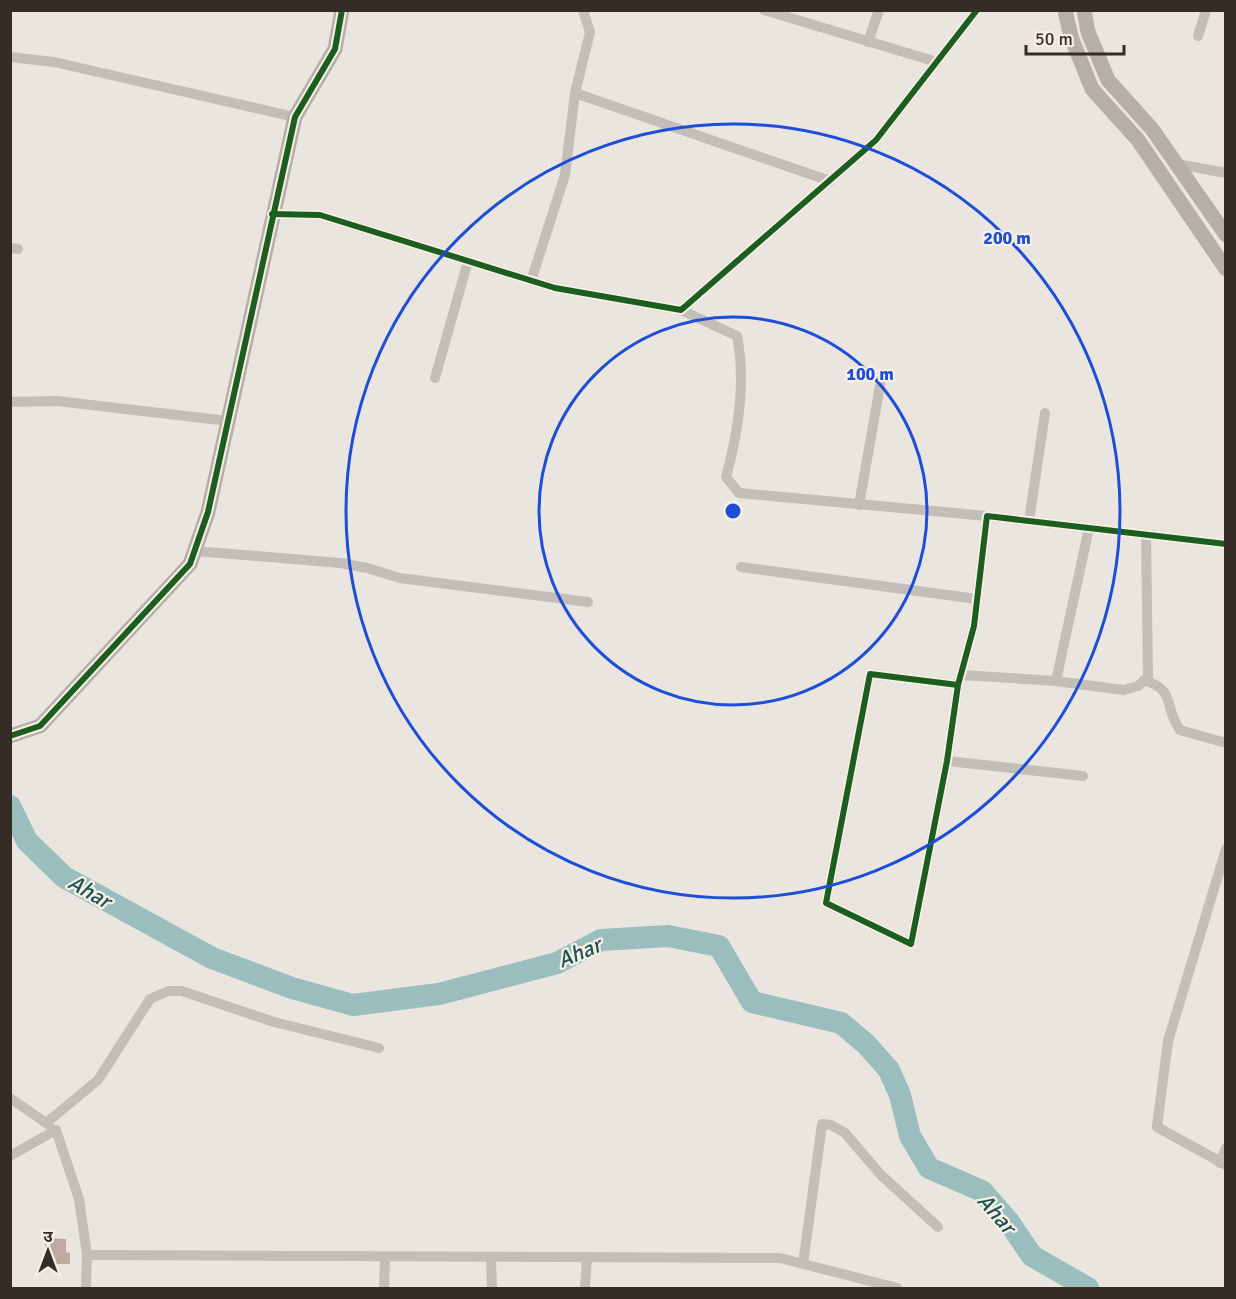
<svg xmlns="http://www.w3.org/2000/svg" width="1236" height="1299" font-family="Signika,'Noto Sans Devanagari',sans-serif">
<style>
.lines{fill:none;stroke-linecap:round;stroke-linejoin:round}
.river{stroke:#9abdbd;stroke-width:22}
.building{fill:#bfaaa1}
.street{stroke:#c4beb8;stroke-width:10}
.secondary{stroke:#b5aea9;stroke-width:15}
.cycleway-casing{stroke:#f9f0e5;stroke-width:10}
.cycleway{stroke:#1b5e20;stroke-width:6}
.ring{fill:none;stroke:#1d4ed8;stroke-width:3}
.labels{text-anchor:middle;stroke-width:4.5;stroke-linejoin:round;paint-order:stroke}
.water-label{font-size:22px;font-style:italic;fill:#1c5256;stroke:#f9f0e5}
.centre{fill:#1d4ed8;stroke:#f9f0e5;stroke-width:3}
.ring-label{font-size:18px;text-anchor:middle;font-weight:bold;fill:#1d4ed8;stroke:#f9f0e5;stroke-width:4.5;stroke-linejoin:round;paint-order:stroke}
</style>
<rect width="100%" height="100%" fill="#ebe5df"/>
<g class="lines">
<polyline class="river" points="10,806 27,841 64,877 212,958 292,988 353,1005 439,994 557,963 601,940 668,936 719,946 752,1002 841,1023 866,1044 889,1070 900,1095 910,1136 929,1168 982,1191 1009,1222 1032,1256 1088,1288"/>
</g>
<polygon class="building" points="45,1238 66,1239 66,1252 70,1253 70,1264 45,1264"/>
<g class="lines">
<g class="street">
<polyline points="764,10 937,62"/>
<polyline points="1198,36 1206,10"/>
<polyline points="868,42 879,10"/>
<polyline points="10,57 54,62 295,117"/>
<polyline points="575,93 590,32 583,10"/>
<polyline points="1177,164 1226,173"/>
<polyline points="272,214 320,215 555,288 681,310 876,140 977,10"/>
<polyline points="10,248 18,249"/>
<polyline points="531,281 565,175 575,93 830,181"/>
<path d="M681,310L737,336C746,381 738,433 726,477L739,493L987,516"/>
<polyline points="435,378 468,261"/>
<polyline points="10,402 57,401 228,421"/>
<polyline points="859,505 881,380"/>
<polyline points="1029,521 1045,413"/>
<polyline points="195,551 341,563 367,568 400,578 588,602"/>
<polyline points="741,567 977,599"/>
<polyline points="961,675 1056,681 1123,690 1138,686 1148,677 1146,535"/>
<path d="M1144,680C1177,691 1163,706 1180,730L1226,743"/>
<polyline points="1056,681 1089,528"/>
<polyline points="958,685 870,674 826,903 911,944 947,761 958,685 974,626 987,516 1226,544"/>
<polyline points="947,761 1083,776"/>
<polyline points="1226,849 1168,1041 1157,1127 1226,1165"/>
<polyline points="10,1098 49,1125"/>
<polyline points="46,1123 98,1080 150,999 168,991 182,991 274,1022 379,1048"/>
<polyline points="10,1156 56,1130 79,1199 87,1255 86,1288"/>
<polyline points="1220,1163 1226,1148"/>
<polyline points="87,1255 780,1258 897,1288"/>
<polyline points="491,1258 492,1288"/>
<polyline points="803,1264 822,1124 831,1125 845,1133 881,1175 938,1227"/>
<polyline points="384,1288 385,1258"/>
<polyline points="585,1288 587,1258"/>
</g>
<g class="secondary">
<polyline points="1065,10 1071,37 1092,89 1138,140 1226,269"/>
<polyline points="1084,10 1088,32 1108,80 1152,129 1226,235"/>
<polyline points="10,736 40,726 190,564 208,512 295,117 335,49 342,10"/>
</g>
<defs>
<g id="cycleway">
<polyline points="272,214 320,215 555,288 681,310 876,140 977,10"/>
<polyline points="958,685 870,674 826,903 911,944 947,761 958,685 974,626 987,516 1226,544"/>
<polyline points="10,736 40,726 190,564 208,512 295,117 335,49 342,10"/>
</g>
</defs>
<use href="#cycleway" class="cycleway-casing"/>
<use href="#cycleway" class="cycleway"/>
</g>
<g class="ring">
<circle cx="733" cy="511" r="194"/>
<circle cx="733" cy="511" r="387"/>
</g>
<g class="labels">
<g class="water-label">
<text transform="translate(90 891) rotate(30)" y="8">Ahar</text>
<text transform="translate(579 952) rotate(-23)" y="8">Ahar</text>
<text transform="translate(997 1213) rotate(49)" y="8">Ahar</text>
</g>
</g>
<circle cx="733" cy="511" r="9" class="centre"/>
<g class="ring-label">
<text x="1007" y="244">200 m</text>
<text x="870" y="380">100 m</text>
</g>
<rect width="1236" height="1299" fill="none" stroke="#352b27" stroke-width="24"/>
<g transform="translate(48 1251)" stroke="#f9f0e5" stroke-width="4.5" paint-order="stroke">
<path d="M0-4.5L10 22L0 15L-10 22Z" fill="#352b27"/>
<text y="-9" font-size="16" font-weight="bold" text-anchor="middle" fill="#352b27">उ</text>
</g>
<path d="M1026 45v9h98v-9" fill="none" stroke="#352b27" stroke-width="3"/>
<text x="1035" y="45" font-size="18" fill="#352b27" stroke="#f9f0e5" stroke-width="4.5" paint-order="stroke">50 m</text>
</svg>
